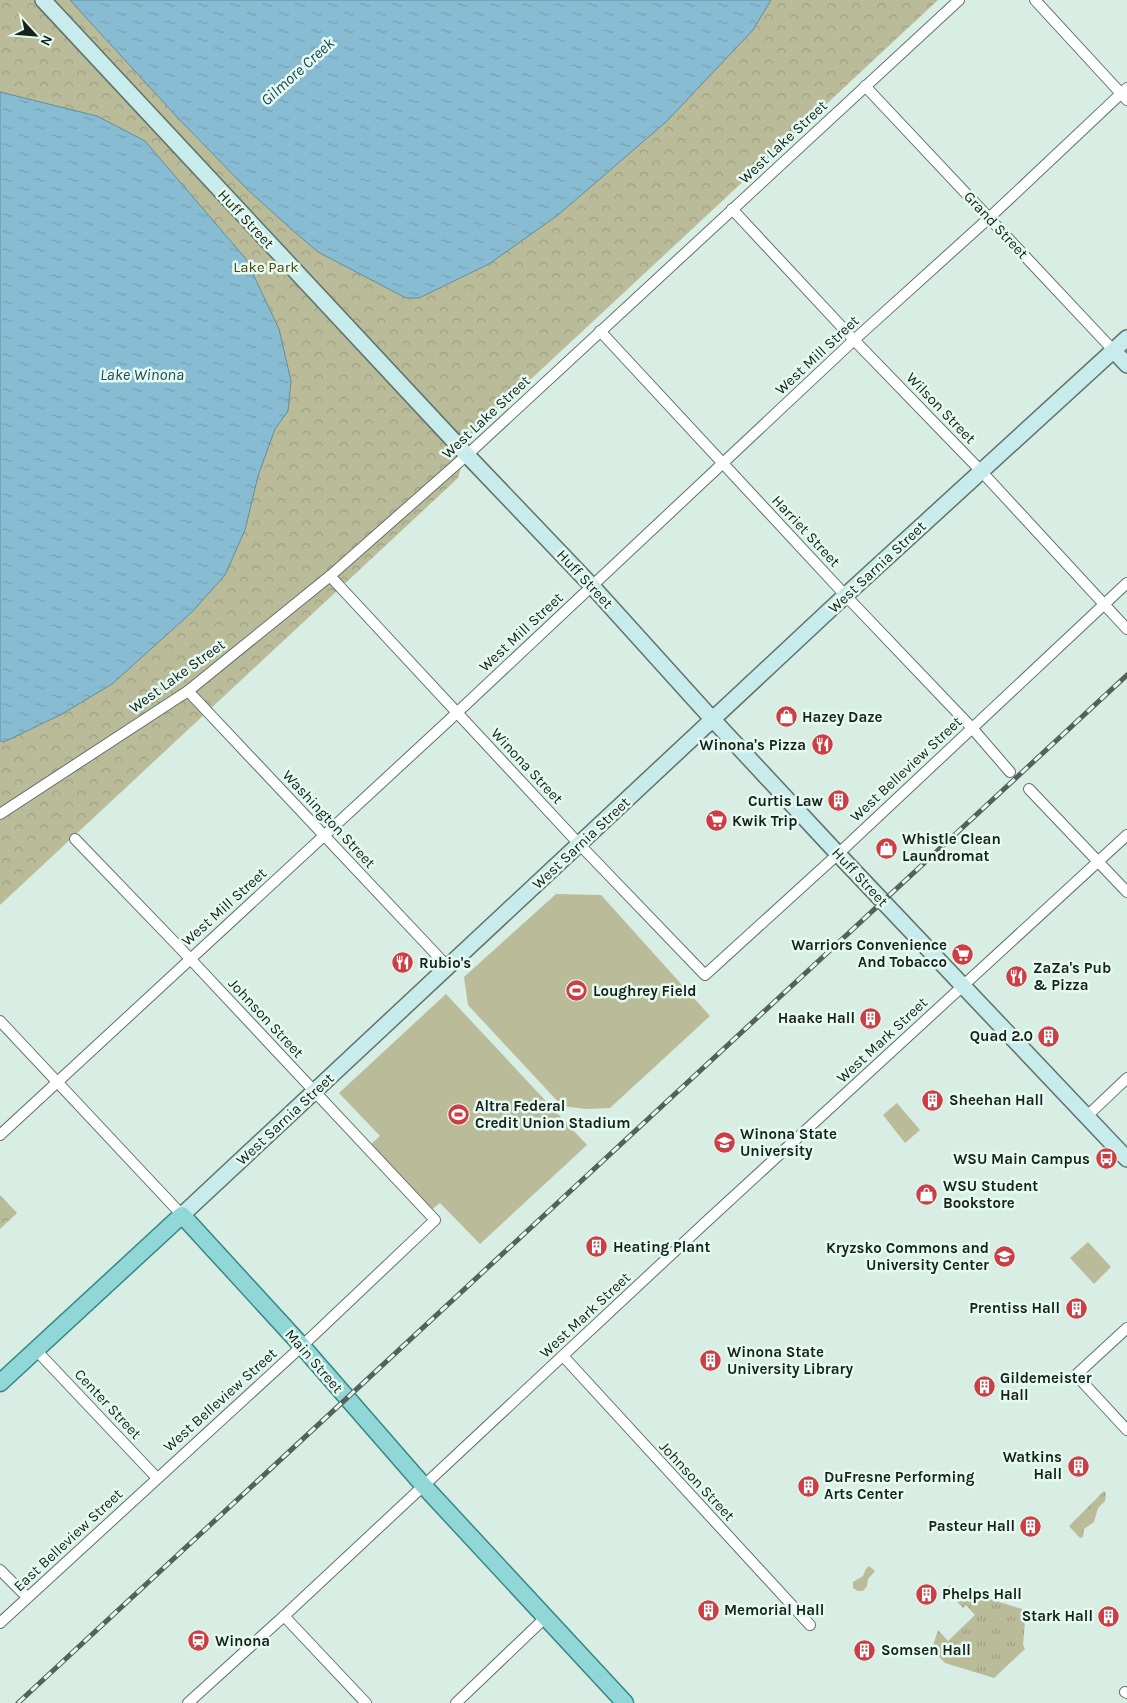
<svg xmlns="http://www.w3.org/2000/svg" width="1127" height="1703" font-family="Karla,sans-serif">
<style>
.grass{fill:url(#grass-tufts)}
.park{fill:url(#park-crowns)}
.pitch{fill:#b9bb99}
.water{fill:url(#water-ripples);stroke:#668d9b}
.lines{fill:none;stroke-linecap:round;stroke-linejoin:round}
.street-casing{stroke:#60736a;stroke-width:12}
.secondary-casing{stroke:#60736a;stroke-width:18}
.primary-casing{stroke:#378685;stroke-width:19}
.street{stroke:#fff;stroke-width:10}
.secondary{stroke:#c8ebec;stroke-width:15}
.primary{stroke:#91d7d8;stroke-width:16}
.rail-casing{stroke:#55615b;stroke-width:5}
.rail{stroke:#e5faf0;stroke-width:3;stroke-dasharray:9;stroke-linecap:butt}
.labels{text-anchor:middle;stroke-width:5;stroke-linejoin:round;paint-order:stroke}
.street-label{font-size:15px;fill:#18201c;stroke:#e5faf0}
.park-label{font-size:15px;fill:#47460e;stroke:#e5faf0}
.poi-label{font-size:15px;font-weight:bold;fill:#18201c;stroke:#e5faf0;text-anchor:start}
.water-label{font-size:16px;font-style:italic;fill:#1a4858;stroke:#e5faf0}
</style>
<defs>
<pattern id="grass-tufts" width="24" height="20" patternUnits="userSpaceOnUse" patternTransform="scale(1.25)"><rect width="24" height="20" fill="#b9bb99"/><path d="M3 7l-1-3M5 7V3M7 7l1-3M15 17l-1-3M17 17v-4M19 17l1-3" fill="none" stroke="#9ea083"/></pattern>
<pattern id="park-crowns" width="20" height="18" patternUnits="userSpaceOnUse" patternTransform="scale(1.25)"><rect width="20" height="18" fill="#b9bb99"/><path d="M2 6a3 3 0 1 1 6 0M12 15a3 3 0 1 1 6 0" fill="none" stroke="#9ea083"/></pattern>
<pattern id="water-ripples" width="26" height="14" patternUnits="userSpaceOnUse" patternTransform="scale(1.25)"><rect width="26" height="14" fill="#87bcd2"/><path d="M2 4q2-2 4 0t4 0M15 11q2-2 4 0t4 0" fill="none" stroke="#74a1b4"/></pattern>
</defs>
<rect width="100%" height="100%" fill="#d8ede3"/>
<g class="grass">
<polygon points="1104,1491 1106,1494 1105,1501 1098,1508 1094,1522 1084,1529 1083,1537 1080,1538 1069,1526"/>
<polygon points="869,1566 875,1571 868,1579 867,1586 863,1591 858,1591 853,1588 853,1582 863,1576 866,1569"/>
<polygon points="950,1585 960,1594 963,1591 1022,1609 1029,1616 1025,1622 1023,1645 1025,1649 994,1678 945,1663 932,1649 938,1630 948,1641 975,1615 966,1605 963,1608 945,1589"/>
</g>
<g class="park">
<polygon points="0,0 938,0 470,436 458,478 0,905"/>
<polygon points="0,1195 17,1213 0,1229"/>
</g>
<g class="pitch">
<polygon points="556,894 601,895 710,1016 610,1108 586,1109 562,1106 468,1005 464,977"/>
<polygon points="446,994 587,1145 480,1244 440,1203 431,1210 371,1144 380,1136 339,1093"/>
<polygon points="897,1103 920,1130 905,1143 883,1115"/>
<polygon points="1088,1242 1111,1267 1094,1284 1070,1258"/>
</g>
<g class="water">
<polygon points="70,0 771,0 753,30 667,121 558,215 489,264 419,298 406,298 318,252 290,228 248,190 176,116"/>
<polygon points="0,92 97,116 145,141 246,259 279,329 291,381 288,411 275,429 258,476 245,530 225,575 192,612 112,684 62,714 4,742 0,741"/>
</g>
<g class="lines">
<defs>
<g id="street">
<polyline points="1035,0 1127,100"/>
<polyline points="865,86 1114,351"/>
<polyline points="732,209 854,340 981,471 1127,629"/>
<polyline points="600,331 846,596 972,728 1010,772"/>
<polyline points="330,576 580,845 705,975 838,854 1127,583"/>
<polyline points="188,691 448,967"/>
<polyline points="1029,789 1127,892"/>
<polyline points="0,814 188,691 330,576 467,455 959,0"/>
<polyline points="0,1021 182,1215"/>
<polyline points="1087,1116 1127,1078"/>
<polyline points="0,1135 446,723 854,340 989,218 1127,88"/>
<polyline points="1127,1328 1076,1375 1127,1430"/>
<polyline points="36,1350 157,1478"/>
<polyline points="563,1356 810,1625"/>
<polyline points="0,1570 27,1597"/>
<polyline points="284,1616 366,1703"/>
<polyline points="0,1623 302,1346 435,1220 181,949 75,839"/>
<polyline points="1125,1692 1127,1693"/>
<polyline points="188,1703 284,1616 706,1222 1127,835"/>
<polyline points="456,1703 546,1617"/>
</g>
<g id="secondary">
<polyline points="43,0 467,455 592,586 704,710 838,854 1127,1159"/>
<polyline points="1114,351 1127,365"/>
<polyline points="182,1215 835,605 1127,338"/>
</g>
<polyline id="primary" points="0,1383 182,1215 302,1346 423,1485 625,1703"/>
</defs>
<use href="#street" class="street-casing"/>
<use href="#secondary" class="secondary-casing"/>
<use href="#primary" class="primary-casing"/>
<use href="#street" class="street"/>
<use href="#secondary" class="secondary"/>
<use href="#primary" class="primary"/>
<defs>
<polyline id="rail" points="18,1703 1127,675"/>
</defs>
<use href="#rail" class="rail-casing"/>
<use href="#rail" class="rail"/>
</g>
<defs>
<symbol id="shop-disc" viewBox="-11 -11 22 22"><circle r="9.5" fill="#cd3d44" stroke="#e5faf0"/><path d="M-5-2.5h2.3a2.7 3.5 0 0 1 5.4 0H5L5.5 6h-11ZM-1.5-2.5h3a1.5 2.3 0 0 0-3 0Z" fill="#fff"/></symbol>
<symbol id="restaurant-disc" viewBox="-11 -11 22 22"><circle r="9.5" fill="#cd3d44" stroke="#e5faf0"/><path d="M-5-6h1v4h1v-4h1v4h1v-4h1v5L-1.5 .5V6h-2V.5L-5-1ZM5-6V6H3V1.5H1.5Q1.5-4 5-6Z" fill="#fff"/></symbol>
<symbol id="building-disc" viewBox="-11 -11 22 22"><circle r="9.5" fill="#cd3d44" stroke="#e5faf0"/><path d="M-4-6H4V6H1V3H-1V6H-4ZM-2.5-4.3h1.7v1.8h-1.7ZM.8-4.3h1.7v1.8H.8ZM-2.5-1h1.7V.8h-1.7ZM.8-1h1.7V.8H.8Z" fill="#fff"/></symbol>
<symbol id="supermarket-disc" viewBox="-11 -11 22 22"><circle r="9.5" fill="#cd3d44" stroke="#e5faf0"/><path d="M-6-5.5h2.5l.6 2H6L4.5 2H-2.5L-4.4-4H-6ZM-1.5 3.2a1.3 1.3 0 1 0 .1 0ZM3 3.2a1.3 1.3 0 1 0 .1 0Z" fill="#fff"/></symbol>
<symbol id="stadium-disc" viewBox="-11 -11 22 22"><circle r="9.5" fill="#cd3d44" stroke="#e5faf0"/><path d="M0-5a6.5 5 0 1 0 0 10a6.5 5 0 1 0 0-10ZM-3.5-1.8h7v3.6h-7Z" fill="#fff"/></symbol>
<symbol id="university-disc" viewBox="-11 -11 22 22"><circle r="9.5" fill="#cd3d44" stroke="#e5faf0"/><path d="M0-5L7-2L0 1L-7-2ZM-4 1L0 2.5L4 1V4Q0 6-4 4Z" fill="#fff"/></symbol>
<symbol id="bus-disc" viewBox="-11 -11 22 22"><circle r="9.5" fill="#cd3d44" stroke="#e5faf0"/><path d="M-5-6H5V4H4V6H2V4H-2V6H-4V4H-5ZM-3.5-4V0h7V-4ZM-3.5 1.2v1.5H-2V1.2ZM2 1.2v1.5H3.5V1.2Z" fill="#fff"/></symbol>
<symbol id="station-disc" viewBox="-11 -11 22 22"><circle r="9.5" fill="#cd3d44" stroke="#e5faf0"/><path d="M-3-6H3Q5-6 5-4V2Q5 4 3 4L4.5 6H3L1.5 4h-3L-3 6H-4.5L-3 4Q-5 4-5 2V-4Q-5-6-3-6ZM-3.5-4v3h7v-3ZM-3.5 1v1.5H-2V1ZM2 1v1.5H3.5V1Z" fill="#fff"/></symbol>
</defs>
<g fill-rule="evenodd">
<use href="#shop-disc" x="774" y="704" width="25" height="25"/>
<use href="#restaurant-disc" x="810" y="732" width="25" height="25"/>
<use href="#building-disc" x="826" y="788" width="25" height="25"/>
<use href="#supermarket-disc" x="704" y="808" width="25" height="25"/>
<use href="#shop-disc" x="874" y="836" width="25" height="25"/>
<use href="#supermarket-disc" x="950" y="942" width="25" height="25"/>
<use href="#restaurant-disc" x="390" y="950" width="25" height="25"/>
<use href="#restaurant-disc" x="1004" y="964" width="25" height="25"/>
<use href="#stadium-disc" x="564" y="978" width="25" height="25"/>
<use href="#building-disc" x="858" y="1006" width="25" height="25"/>
<use href="#building-disc" x="1036" y="1024" width="25" height="25"/>
<use href="#building-disc" x="920" y="1088" width="25" height="25"/>
<use href="#stadium-disc" x="446" y="1102" width="25" height="25"/>
<use href="#university-disc" x="712" y="1130" width="25" height="25"/>
<use href="#bus-disc" x="1094" y="1146" width="25" height="25"/>
<use href="#shop-disc" x="914" y="1182" width="25" height="25"/>
<use href="#building-disc" x="584" y="1234" width="25" height="25"/>
<use href="#university-disc" x="992" y="1244" width="25" height="25"/>
<use href="#building-disc" x="1064" y="1296" width="25" height="25"/>
<use href="#building-disc" x="698" y="1348" width="25" height="25"/>
<use href="#building-disc" x="972" y="1374" width="25" height="25"/>
<use href="#building-disc" x="1066" y="1454" width="25" height="25"/>
<use href="#building-disc" x="796" y="1474" width="25" height="25"/>
<use href="#building-disc" x="1018" y="1514" width="25" height="25"/>
<use href="#building-disc" x="914" y="1582" width="25" height="25"/>
<use href="#building-disc" x="696" y="1598" width="25" height="25"/>
<use href="#building-disc" x="1096" y="1604" width="25" height="25"/>
<use href="#station-disc" x="186" y="1628" width="25" height="25"/>
<use href="#building-disc" x="852" y="1638" width="25" height="25"/>
</g>
<g class="labels">
<g class="street-label">
<text transform="translate(783 142) rotate(-43)" y="5">West Lake Street</text>
<text transform="translate(246 219) rotate(47)" y="5">Huff Street</text>
<text transform="translate(996 225) rotate(47)" y="5">Grand Street</text>
<text transform="translate(817 355) rotate(-43)" y="5">West Mill Street</text>
<text transform="translate(941 408) rotate(46)" y="5">Wilson Street</text>
<text transform="translate(486 417) rotate(-43)" y="5">West Lake Street</text>
<text transform="translate(806 531) rotate(47)" y="5">Harriet Street</text>
<text transform="translate(877 567) rotate(-43)" y="5">West Sarnia Street</text>
<text transform="translate(585 579) rotate(47)" y="5">Huff Street</text>
<text transform="translate(521 632) rotate(-43)" y="5">West Mill Street</text>
<text transform="translate(177 676) rotate(-36)" y="5">West Lake Street</text>
<text transform="translate(527 766) rotate(47)" y="5">Winona Street</text>
<text transform="translate(906 769) rotate(-43)" y="5">West Belleview Street</text>
<text transform="translate(329 819) rotate(47)" y="5">Washington Street</text>
<text transform="translate(581 843) rotate(-43)" y="5">West Sarnia Street</text>
<text transform="translate(860 877) rotate(47)" y="5">Huff Street</text>
<text transform="translate(224 907) rotate(-42)" y="5">West Mill Street</text>
<text transform="translate(266 1018) rotate(47)" y="5">Johnson Street</text>
<text transform="translate(882 1040) rotate(-43)" y="5">West Mark Street</text>
<text transform="translate(285 1119) rotate(-43)" y="5">West Sarnia Street</text>
<text transform="translate(585 1315) rotate(-43)" y="5">West Mark Street</text>
<text transform="translate(314 1361) rotate(49)" y="5">Main Street</text>
<text transform="translate(220 1400) rotate(-42)" y="5">West Belleview Street</text>
<text transform="translate(108 1404) rotate(47)" y="5">Center Street</text>
<text transform="translate(697 1481) rotate(47)" y="5">Johnson Street</text>
<text transform="translate(68 1540) rotate(-43)" y="5">East Belleview Street</text>
</g>
<g class="park-label">
<text x="266" y="272">Lake Park</text>
</g>
<g class="poi-label">
<text x="802" y="722">Hazey Daze</text>
<text x="806" y="750" text-anchor="end">Winona's Pizza</text>
<text x="823" y="806" text-anchor="end">Curtis Law</text>
<text x="732" y="826">Kwik Trip</text>
<text x="902" y="844">Whistle Clean<tspan x="902" dy="17">Laundromat</tspan></text>
<text x="947" y="950" text-anchor="end">Warriors Convenience<tspan x="947" dy="17">And Tobacco</tspan></text>
<text x="419" y="968">Rubio's</text>
<text x="1033" y="973">ZaZa's Pub<tspan x="1033" dy="17">&amp; Pizza</tspan></text>
<text x="593" y="996">Loughrey Field</text>
<text x="855" y="1023" text-anchor="end">Haake Hall</text>
<text x="1033" y="1041" text-anchor="end">Quad 2.0</text>
<text x="949" y="1105">Sheehan Hall</text>
<text x="475" y="1111">Altra Federal<tspan x="475" dy="17">Credit Union Stadium</tspan></text>
<text x="740" y="1139">Winona State<tspan x="740" dy="17">University</tspan></text>
<text x="1090" y="1164" text-anchor="end">WSU Main Campus</text>
<text x="943" y="1191">WSU Student<tspan x="943" dy="17">Bookstore</tspan></text>
<text x="613" y="1252">Heating Plant</text>
<text x="989" y="1253" text-anchor="end">Kryzsko Commons and<tspan x="989" dy="17">University Center</tspan></text>
<text x="1060" y="1313" text-anchor="end">Prentiss Hall</text>
<text x="727" y="1357">Winona State<tspan x="727" dy="17">University Library</tspan></text>
<text x="1000" y="1383">Gildemeister<tspan x="1000" dy="17">Hall</tspan></text>
<text x="1062" y="1462" text-anchor="end">Watkins<tspan x="1062" dy="17">Hall</tspan></text>
<text x="824" y="1482">DuFresne Performing<tspan x="824" dy="17">Arts Center</tspan></text>
<text x="1015" y="1531" text-anchor="end">Pasteur Hall</text>
<text x="942" y="1599">Phelps Hall</text>
<text x="724" y="1615">Memorial Hall</text>
<text x="1093" y="1621" text-anchor="end">Stark Hall</text>
<text x="215" y="1646">Winona</text>
<text x="881" y="1655">Somsen Hall</text>
</g>
<g class="water-label">
<text transform="translate(297 71) rotate(-42)" y="6">Gilmore Creek</text>
<text x="142" y="380">Lake Winona</text>
</g>
</g>
<g transform="translate(35 35) rotate(116)" stroke="#e5faf0" stroke-width="4" paint-order="stroke">
<path d="M0-4L9 19L0 12L-9 19Z" fill="#18201c"/>
<text y="-8" font-size="14" font-weight="bold" text-anchor="middle" fill="#18201c">N</text>
</g>
</svg>
